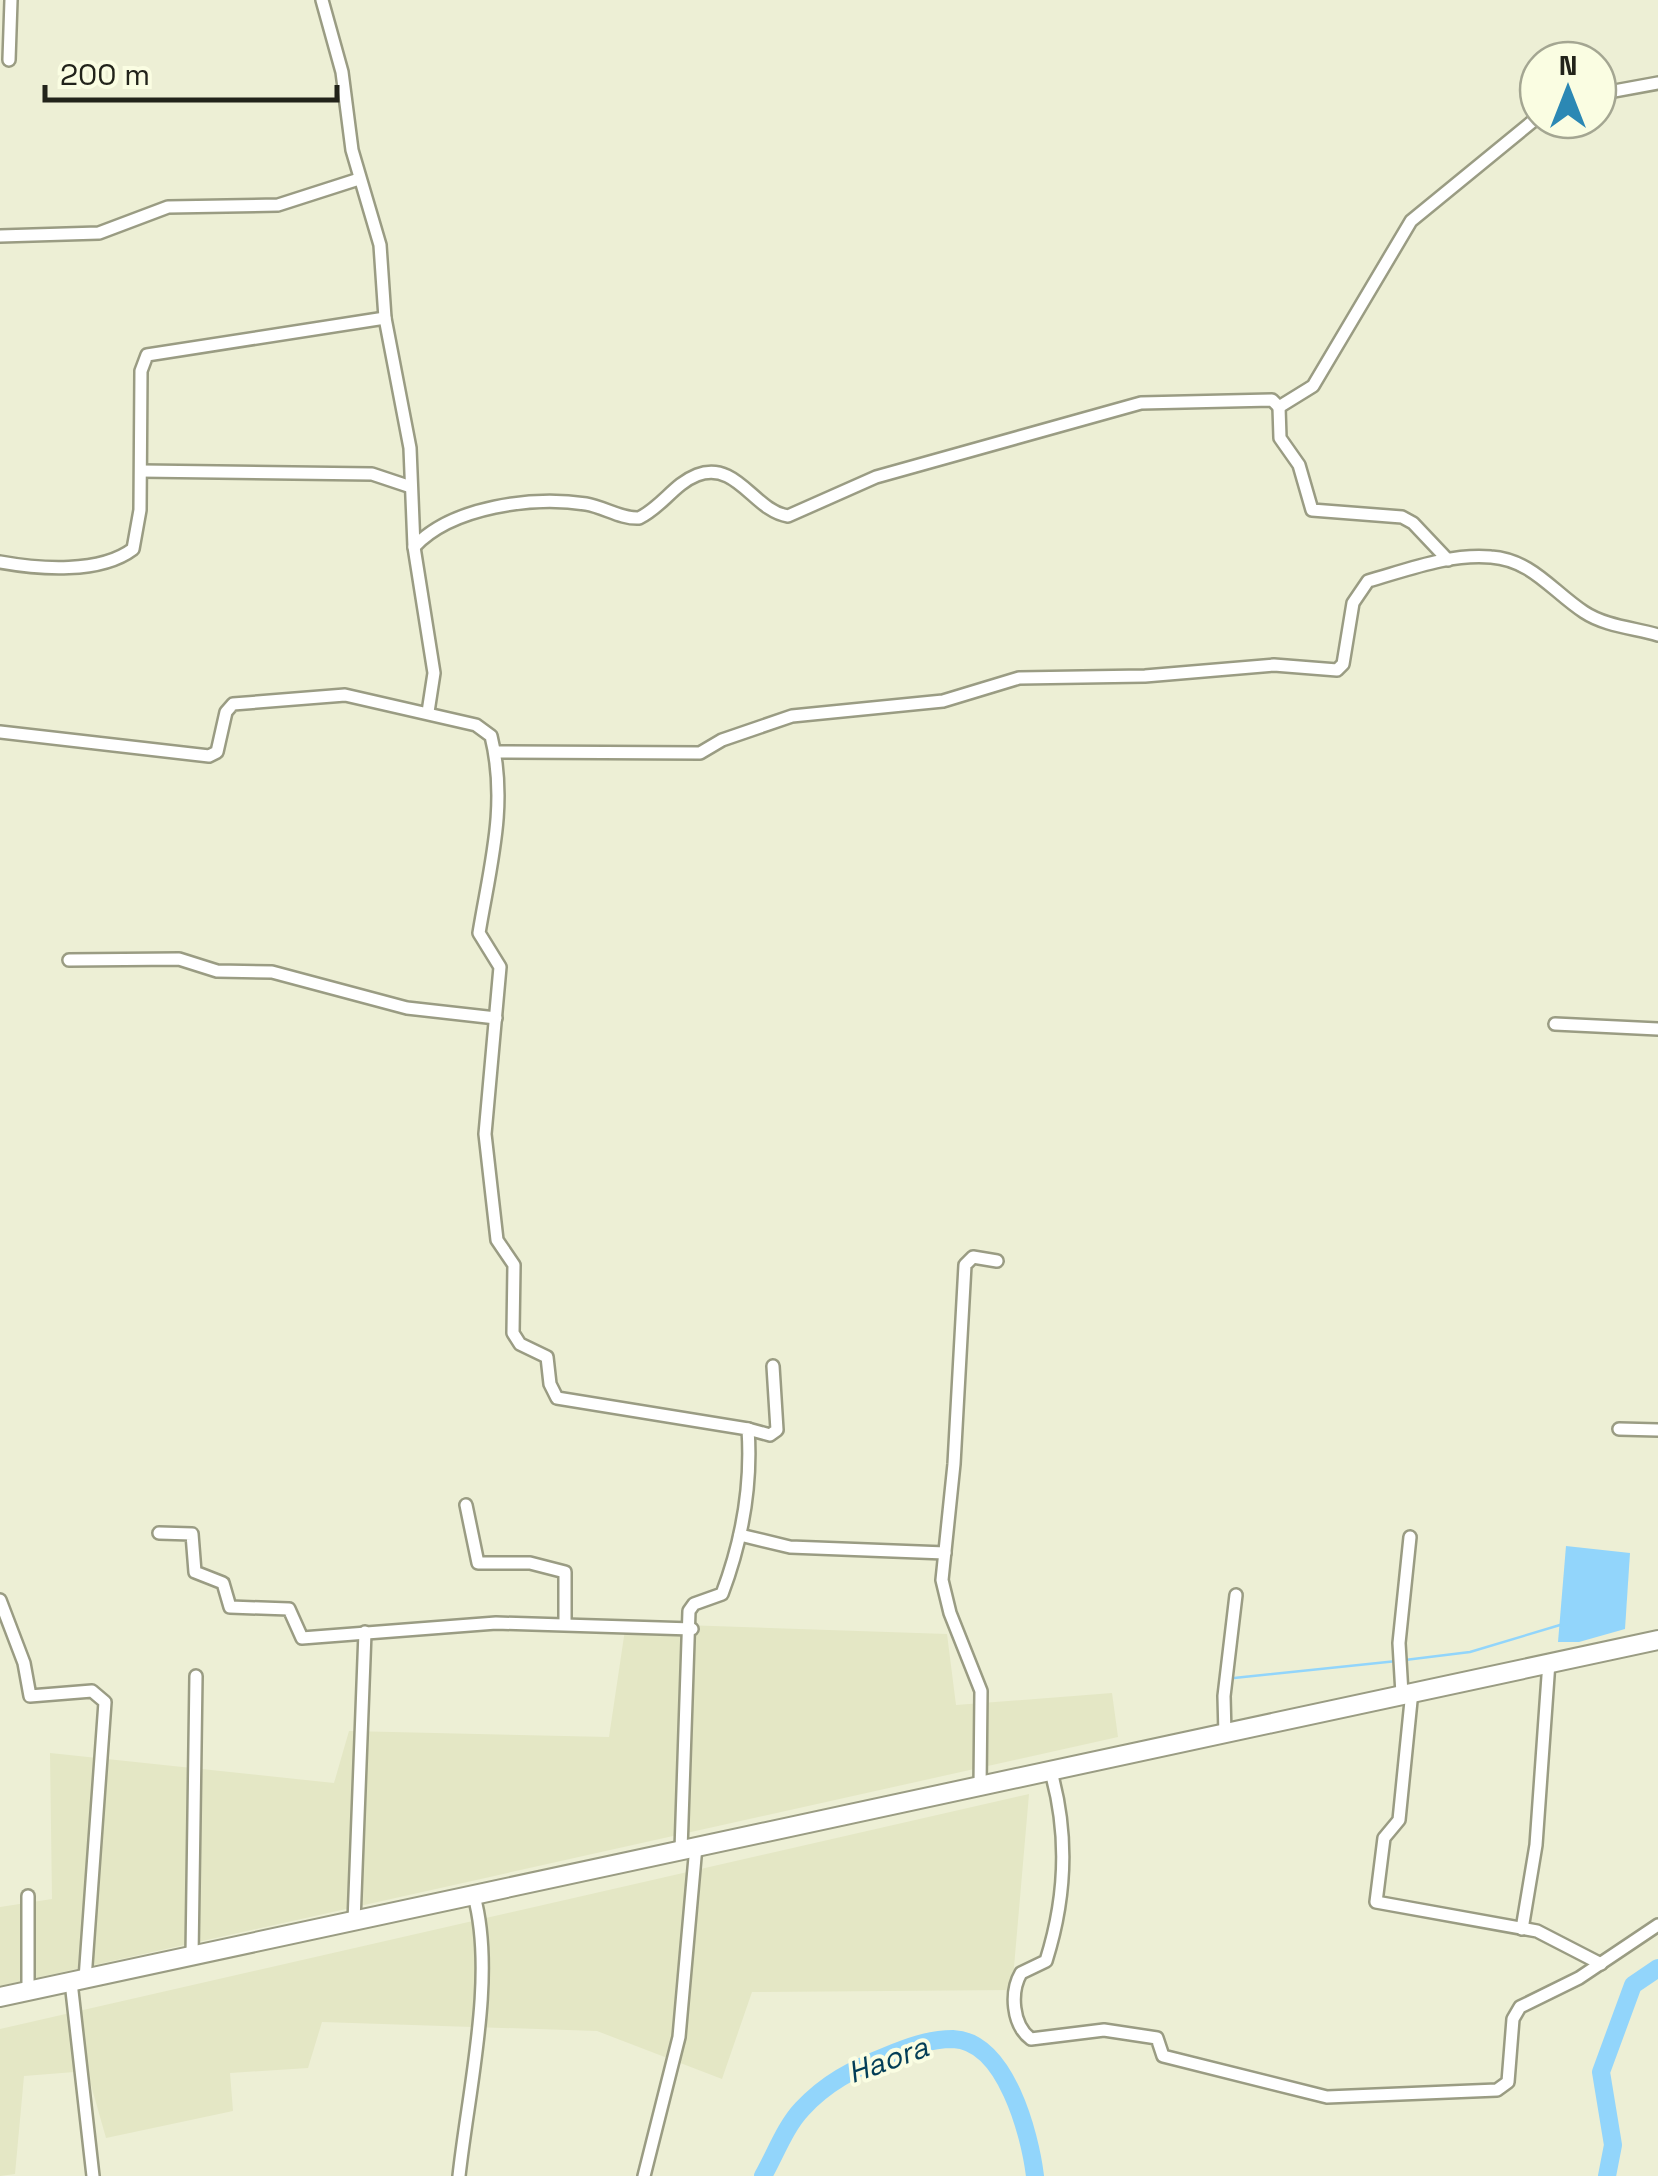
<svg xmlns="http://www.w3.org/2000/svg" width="1658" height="2176" font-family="'Space Grotesk',sans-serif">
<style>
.built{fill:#e4e7c5}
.water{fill:#92d5fb}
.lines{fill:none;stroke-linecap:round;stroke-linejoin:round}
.stream{stroke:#92d5fb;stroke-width:2.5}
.river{stroke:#92d5fb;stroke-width:18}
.minor-casing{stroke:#9a9c83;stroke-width:16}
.primary-casing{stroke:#9a9c83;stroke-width:22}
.minor{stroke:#fff;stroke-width:11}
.primary{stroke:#fff;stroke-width:18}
.labels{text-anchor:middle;stroke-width:8;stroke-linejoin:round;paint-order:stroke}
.water-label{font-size:30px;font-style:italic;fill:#033e57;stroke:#fafde2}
</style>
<rect width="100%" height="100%" fill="#edefd5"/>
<g class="built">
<polygon points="626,1623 947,1634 956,1705 1112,1693 1118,1737 0,1986 0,1907 52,1899 50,1753 334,1783 349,1731 609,1737"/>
<polygon points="1029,1794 1012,1990 752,1992 722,2079 597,2031 322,2022 308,2068 230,2073 233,2111 106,2138 87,2071 24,2076 15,2174 0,2176 0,2029"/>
</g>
<polygon class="water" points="1566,1546 1630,1553 1625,1629 1579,1642 1558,1642"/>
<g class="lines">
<g class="stream">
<polyline points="1405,1660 1470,1652 1560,1625"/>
<polyline points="1234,1678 1397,1661"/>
</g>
<g class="river">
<path d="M763,2176C775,2155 785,2127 802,2109C826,2083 853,2069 886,2056C908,2047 929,2039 953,2039C1006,2041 1030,2135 1035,2176"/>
<polyline points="1607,2176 1613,2145 1601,2072 1633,1985 1658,1968"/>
</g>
<defs>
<g id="minor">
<polyline points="322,0 342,72 352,150 380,245 385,318 410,448 414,547 434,673 428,712"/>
<polyline points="9,60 11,0"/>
<polyline points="1598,94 1658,83"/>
<polyline points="0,236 99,233 168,207 278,205 359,179"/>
<polyline points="1279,407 1313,386 1411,221 1538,117"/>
<polyline points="1279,407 1280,438 1299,465 1312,510 1402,517 1413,523 1448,560"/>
<polyline points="141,471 372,474 408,486"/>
<path d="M414,547C452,506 534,496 586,504C604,507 621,519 639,518C662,507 674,484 697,475C737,460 754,511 788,516L876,477L1141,403L1272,400L1279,407"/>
<path d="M0,562C39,569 100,574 133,549L140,510L141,371L147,355L385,318"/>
<path d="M0,732L209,756L217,752L226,712L233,704L345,695L476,725L491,736C508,804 490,866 479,933L500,967L485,1134L497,1240L514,1265L513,1333L520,1344L547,1357L550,1384L557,1398L748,1429C752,1486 742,1541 722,1594L694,1604L689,1611L681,1850"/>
<path d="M495,752L700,753L722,740L792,716L943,701L1019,678L1145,676L1274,665L1337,670L1343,664L1353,603L1368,581C1407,570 1451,553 1491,557C1532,560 1552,591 1584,612C1605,626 1634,628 1658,635"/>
<polyline points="69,960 179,959 217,971 272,972 407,1008 496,1018"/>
<polyline points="1555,1024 1658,1029"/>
<polyline points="748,1429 770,1435 777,1430 773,1366"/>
<polyline points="1619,1429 1658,1430"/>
<polyline points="466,1505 478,1563 530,1563 565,1572 565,1623"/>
<polyline points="159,1533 192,1534 195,1572 223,1583 230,1607 289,1609 302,1638 496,1623 692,1629"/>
<polyline points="740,1535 790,1547 945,1553"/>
<polyline points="0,1600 24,1663 30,1696 92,1691 105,1702 85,1979"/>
<polyline points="1412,1691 1399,1820 1384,1838 1376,1902 1537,1931 1601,1964"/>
<polyline points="1402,1694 1399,1643 1410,1537"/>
<polyline points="1225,1735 1224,1696 1236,1595"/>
<path d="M1051,1772C1069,1836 1066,1898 1046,1961L1021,1973C1010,1992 1012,2025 1031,2039L1104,2030L1157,2038L1163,2056L1327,2097L1497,2090L1508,2082L1513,2019L1520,2007L1579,1978L1658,1925"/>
<polyline points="980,1788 981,1691 950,1613 942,1580 954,1464 965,1265 973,1257 997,1261"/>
<polyline points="354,1922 365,1632"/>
<polyline points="1522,1929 1536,1845 1549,1662"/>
<polyline points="192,1956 196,1676"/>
<polyline points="71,1982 93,2176"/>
<polyline points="28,1991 28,1896"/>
<path d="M459,2176C468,2092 496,1976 474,1896"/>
<polyline points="644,2176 679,2037 696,1846"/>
</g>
<polyline id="primary" points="0,1997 1658,1640"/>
</defs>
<use href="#minor" class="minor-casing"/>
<use href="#primary" class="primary-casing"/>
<use href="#minor" class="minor"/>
<use href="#primary" class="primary"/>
</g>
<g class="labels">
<g class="water-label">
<text transform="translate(888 2060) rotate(-20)" y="10">Haora</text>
</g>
</g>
<g transform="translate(1568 90)"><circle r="48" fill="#fafde2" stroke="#a4a692" stroke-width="2.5"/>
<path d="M0-8L18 38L0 25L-18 38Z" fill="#2b88b4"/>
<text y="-15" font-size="28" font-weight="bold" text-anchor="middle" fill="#22231a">N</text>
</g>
<path d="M45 85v15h292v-15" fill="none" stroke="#22231a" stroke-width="5"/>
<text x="60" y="85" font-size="30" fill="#22231a" stroke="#fafde2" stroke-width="8" paint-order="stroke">200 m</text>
</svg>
